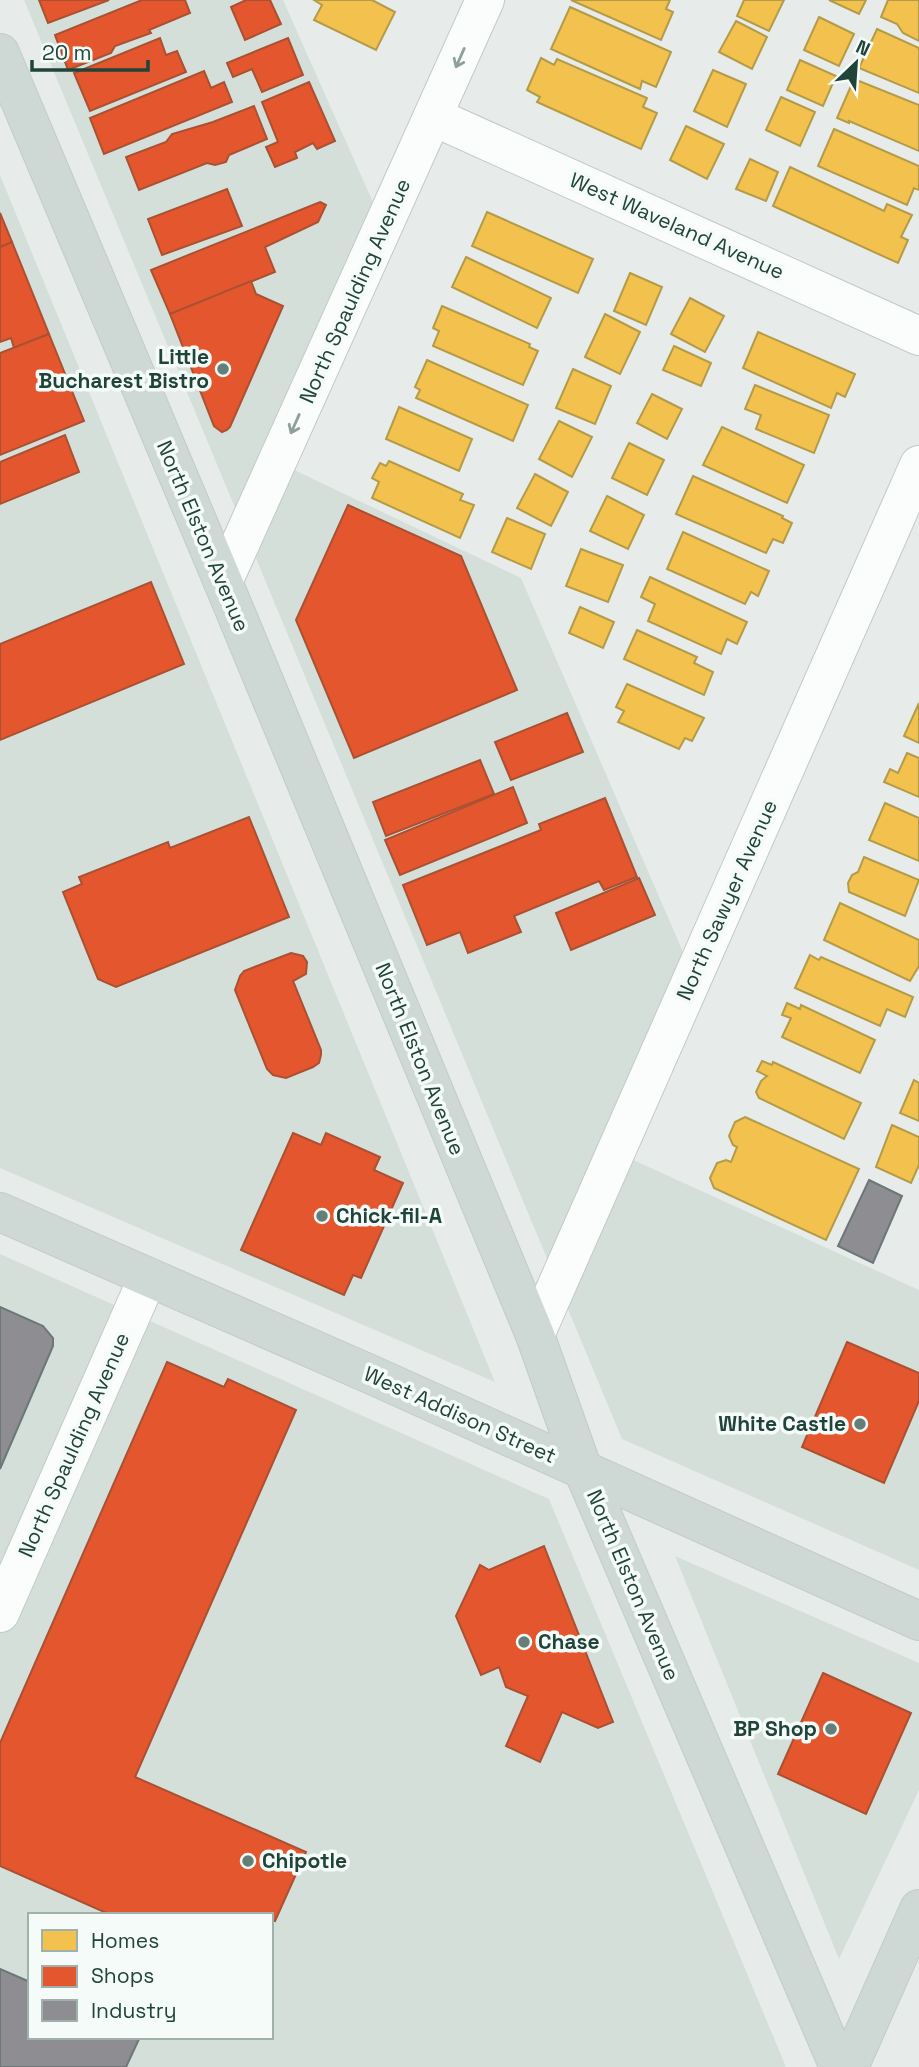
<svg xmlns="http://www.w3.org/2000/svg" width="919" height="2067" font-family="'Space Grotesk',sans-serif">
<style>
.built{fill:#d4dfda;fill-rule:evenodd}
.homes{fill:#f2c14e;stroke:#b39b48;stroke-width:2}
.shops{fill:#e4572e;stroke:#a95132;stroke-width:2}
.industry{fill:#8d8d92;stroke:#6c7778;stroke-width:2}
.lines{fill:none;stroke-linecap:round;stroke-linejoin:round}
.minor-casing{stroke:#c3c9c7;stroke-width:40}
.major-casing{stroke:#c1cbc9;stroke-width:40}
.minor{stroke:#fbfcfc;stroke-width:38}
.major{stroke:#ced8d5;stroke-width:38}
.oneway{stroke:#8ea09b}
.poi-dot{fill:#667e78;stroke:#f5fbf8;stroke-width:2.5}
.labels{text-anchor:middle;stroke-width:7;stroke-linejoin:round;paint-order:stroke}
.street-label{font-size:21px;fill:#20433a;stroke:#f5fbf8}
.poi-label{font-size:21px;font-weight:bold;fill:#20433a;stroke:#f5fbf8;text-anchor:end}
</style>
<rect width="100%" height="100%" fill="#e7ecea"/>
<g class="built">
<polygon points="24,0 283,0 380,218 269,458 521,578 696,982 618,1153 919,1290 919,1570 622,1439"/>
<polygon points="0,175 495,1382 0,1168"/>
<path d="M0,1254L549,1499L786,2067H0ZM30,1915H271V2037H30Z"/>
<polygon points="675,1556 919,1663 919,1790 839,1959"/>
</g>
<g class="homes">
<polygon points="372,0 395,12 376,50 314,20 322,5 314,0"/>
<polygon points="571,0 670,0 666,9 673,12 661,40"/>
<polygon points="744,0 784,0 769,31 737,16"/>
<polygon points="829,0 866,0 859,14"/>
<polygon points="888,0 919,0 919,41 903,33 897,24 881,17"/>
<polygon points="570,7 671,52 656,87 642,81 640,89 551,49"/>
<polygon points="819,17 854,34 839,66 804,50"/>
<polygon points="736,21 767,37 752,69 719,52"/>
<polygon points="877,29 919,48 919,93 859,68"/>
<polygon points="541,58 554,65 557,59 647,98 643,107 657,113 641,149 537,102 540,97 527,90"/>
<polygon points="800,60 836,76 823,106 787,90"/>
<polygon points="713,70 746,84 727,127 694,111"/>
<polygon points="854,79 919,105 919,151 849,121 849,123 837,118"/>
<polygon points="781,97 815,112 800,146 766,130"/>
<polygon points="686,126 724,144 707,179 670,160"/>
<polygon points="834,129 919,166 919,190 914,188 907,205 818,166"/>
<polygon points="750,159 778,172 766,201 736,189"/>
<polygon points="790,167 884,211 887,204 912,215 901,237 908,240 898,263 773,206"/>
<polygon points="487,212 593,259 578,293 472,246"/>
<polygon points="466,257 551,298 537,328 452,287"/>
<polygon points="630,273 662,287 646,325 614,311"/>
<polygon points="690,298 724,316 705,352 671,334"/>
<polygon points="442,306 530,344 529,347 538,351 523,385 433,346 439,331 433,328"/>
<polygon points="605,314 640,332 620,374 585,357"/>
<polygon points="758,332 855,374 845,397 837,393 831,408 743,368"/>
<polygon points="674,346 711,363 701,386 663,370"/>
<polygon points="427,360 528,405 513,441 416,398 420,390 415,387"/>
<polygon points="573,369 611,386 595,424 556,408"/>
<polygon points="755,385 829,415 814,453 756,429 761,415 745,409"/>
<polygon points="652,394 682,409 667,439 637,423"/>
<polygon points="399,407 472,439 459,471 386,439"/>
<polygon points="559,421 592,437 572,477 539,459"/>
<polygon points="722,427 804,465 787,503 703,465"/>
<polygon points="629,443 664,460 647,495 612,478"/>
<polygon points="389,461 463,494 460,500 474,505 460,538 372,498 379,482 372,478 380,463 386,466"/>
<polygon points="535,474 568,492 551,526 517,508"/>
<polygon points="693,476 783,516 782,518 792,523 783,543 773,539 766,553 676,514"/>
<polygon points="607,496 644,515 628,549 590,531"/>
<polygon points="507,518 545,534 531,569 492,552"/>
<polygon points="683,532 769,571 758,596 751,592 745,604 667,569"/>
<polygon points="581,549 623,565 608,602 566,586"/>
<polygon points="650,577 747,622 737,644 727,639 721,654 648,621 655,604 641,597"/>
<polygon points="580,607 614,622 603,648 569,633"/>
<polygon points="637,630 697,657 694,663 713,672 704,695 624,659"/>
<polygon points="627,684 704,718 692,741 685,738 679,749 618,722 624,711 616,707"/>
<polygon points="919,703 919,743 904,736"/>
<polygon points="907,753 919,758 919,797 884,782 890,769 898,773"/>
<polygon points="885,803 919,818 919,861 869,840"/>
<polygon points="864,857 919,880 905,916 849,892 848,883 852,875 858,872"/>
<polygon points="840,903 919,940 919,966 910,981 824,940"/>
<polygon points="810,955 819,960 821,957 913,997 905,1017 887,1009 880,1026 795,988"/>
<polygon points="787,1003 800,1009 801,1005 875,1040 860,1073 782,1037 791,1018 782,1015"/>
<polygon points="762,1061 772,1065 773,1062 861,1103 844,1139 759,1098 756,1092 761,1081 767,1076 757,1071"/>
<polygon points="914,1080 919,1083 919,1121 900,1113"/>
<polygon points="745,1117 859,1169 826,1240 714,1188 710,1178 717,1163 726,1160 731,1162 737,1147 733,1145 729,1136 735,1122"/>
<polygon points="892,1125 919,1137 919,1165 911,1183 876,1167"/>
</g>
<g class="shops">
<polygon points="39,0 109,0 48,23"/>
<polygon points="142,0 185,0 190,13 149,30 151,33 115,46 111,53 68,70 55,35"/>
<polygon points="246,0 270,0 281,24 245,40 231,7"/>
<polygon points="160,38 166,55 177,51 186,72 90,111 74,73"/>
<polygon points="288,38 303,75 262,92 252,69 233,77 227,63"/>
<polygon points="204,71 211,88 224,82 232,102 104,154 90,118"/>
<polygon points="309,82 335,141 317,149 313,143 295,152 297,158 275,167 266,147 278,142 262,102"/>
<polygon points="254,106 267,139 229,155 226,162 215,165 207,163 139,190 126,157 166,142 172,134 213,122"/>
<polygon points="227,189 242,226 162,255 148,219"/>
<polygon points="320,202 326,205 318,222 265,247 275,272 170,314 151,270"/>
<polygon points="0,213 12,242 0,247"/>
<polygon points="12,242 49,334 14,348 11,338 0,342 0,247"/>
<polygon points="251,281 256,294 283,306 230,427 227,430 222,432 214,426 170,314"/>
<polygon points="49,334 84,421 0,455 0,353"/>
<polygon points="65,435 79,472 0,504 0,462"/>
<polygon points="348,505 461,556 517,690 354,758 296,620"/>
<polygon points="151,582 184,664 0,740 0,644"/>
<polygon points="567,713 583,752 511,780 495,742"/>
<polygon points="480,760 494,794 386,836 373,802"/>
<polygon points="513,787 527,823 400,875 385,840"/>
<polygon points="605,798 637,877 604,890 599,881 514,916 521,932 468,953 460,932 427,945 403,885 541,830 539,824"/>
<polygon points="249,817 289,917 116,987 98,979 63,892 82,884 79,877 168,842 170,848"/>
<polygon points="639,878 655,915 571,950 556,913"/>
<polygon points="291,953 303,956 307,962 306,974 293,981 321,1050 321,1055 319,1063 313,1067 286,1078 273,1075 267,1069 235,990 240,976 244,971"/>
<polygon points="293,1133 321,1145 326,1133 380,1157 374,1170 403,1183 361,1278 353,1275 344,1295 241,1250"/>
<polygon points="847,1342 919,1373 919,1401 884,1483 802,1447"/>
<polygon points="167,1362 224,1387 228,1379 296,1410 135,1777 306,1852 275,1921 271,1920 271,1915 111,1915 0,1866 0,1743"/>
<polygon points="544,1546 613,1722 598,1728 562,1712 540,1762 506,1746 528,1696 506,1687 499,1667 481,1675 456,1616 480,1565 489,1570"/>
<polygon points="823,1673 911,1713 866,1814 778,1774"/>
</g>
<g class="industry">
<polygon points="869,1180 902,1196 873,1263 838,1246"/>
<polygon points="0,1307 43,1326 53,1338 53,1346 0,1469"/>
<polygon points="0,1969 30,1982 30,2037 140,2037 126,2067 0,2067"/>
</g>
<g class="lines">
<defs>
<g id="minor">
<polyline points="434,117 919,336"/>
<polyline points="223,582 485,0"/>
<polyline points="535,1335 919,465"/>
<polyline points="0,1613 148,1277"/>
</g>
<g id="major">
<polyline points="0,53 223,582 535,1335 583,1470 839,2067"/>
<polyline points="0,1212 372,1375 919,1621"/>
<polyline points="849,2067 919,1909"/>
</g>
</defs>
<use href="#minor" class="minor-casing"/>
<use href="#major" class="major-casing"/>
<use href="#minor" class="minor"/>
<use href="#major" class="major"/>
</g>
<defs><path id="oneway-shaft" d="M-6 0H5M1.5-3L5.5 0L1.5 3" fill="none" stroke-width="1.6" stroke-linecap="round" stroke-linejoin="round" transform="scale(1.75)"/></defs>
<g class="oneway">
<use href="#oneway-shaft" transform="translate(460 58) rotate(114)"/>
<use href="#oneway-shaft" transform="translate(295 424) rotate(114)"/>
</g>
<g class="poi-dot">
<circle cx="223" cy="369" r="7"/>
<circle cx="322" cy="1216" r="7"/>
<circle cx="860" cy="1424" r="7"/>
<circle cx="524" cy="1642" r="7"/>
<circle cx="831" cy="1729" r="7"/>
<circle cx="248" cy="1861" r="7"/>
</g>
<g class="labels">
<g class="street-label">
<text transform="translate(677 226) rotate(24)" y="7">West Waveland Avenue</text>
<text transform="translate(355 291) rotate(-66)" y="7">North Spaulding Avenue</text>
<text transform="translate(203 536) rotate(67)" y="7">North Elston Avenue</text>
<text transform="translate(727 900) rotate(-66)" y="7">North Sawyer Avenue</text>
<text transform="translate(420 1059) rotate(68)" y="7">North Elston Avenue</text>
<text transform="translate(460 1415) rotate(24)" y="7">West Addison Street</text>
<text transform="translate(74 1445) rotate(-66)" y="7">North Spaulding Avenue</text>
<text transform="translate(633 1585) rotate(67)" y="7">North Elston Avenue</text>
</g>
<g class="poi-label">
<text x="209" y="364">Little<tspan x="209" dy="24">Bucharest Bistro</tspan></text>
<text x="336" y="1223" text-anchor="start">Chick-fil-A</text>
<text x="846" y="1431">White Castle</text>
<text x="538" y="1649" text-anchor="start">Chase</text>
<text x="817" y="1736">BP Shop</text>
<text x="262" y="1868" text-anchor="start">Chipotle</text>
</g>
</g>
<rect x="28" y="1913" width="245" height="126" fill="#f5fbf8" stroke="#a0b1ac" stroke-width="2"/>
<rect x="42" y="1930" width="35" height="21" fill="#f2c14e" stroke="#a0b1ac" stroke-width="2"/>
<text x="91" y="1948" font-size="21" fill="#20433a">Homes</text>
<rect x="42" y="1966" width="35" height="21" fill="#e4572e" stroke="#a0b1ac" stroke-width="2"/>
<text x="91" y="1983" font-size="21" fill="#20433a">Shops</text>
<rect x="42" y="2000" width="35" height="21" fill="#8d8d92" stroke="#a0b1ac" stroke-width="2"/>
<text x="91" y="2018" font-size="21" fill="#20433a">Industry</text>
<g transform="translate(856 63) rotate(25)" stroke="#f5fbf8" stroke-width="5" paint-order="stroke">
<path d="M0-5L12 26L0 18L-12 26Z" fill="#20433a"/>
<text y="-10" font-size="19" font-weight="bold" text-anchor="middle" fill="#20433a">N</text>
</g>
<path d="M32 60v10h116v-10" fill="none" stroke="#20433a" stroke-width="3.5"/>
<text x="42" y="60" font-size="21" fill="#20433a" stroke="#f5fbf8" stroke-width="5" paint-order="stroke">20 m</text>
</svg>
